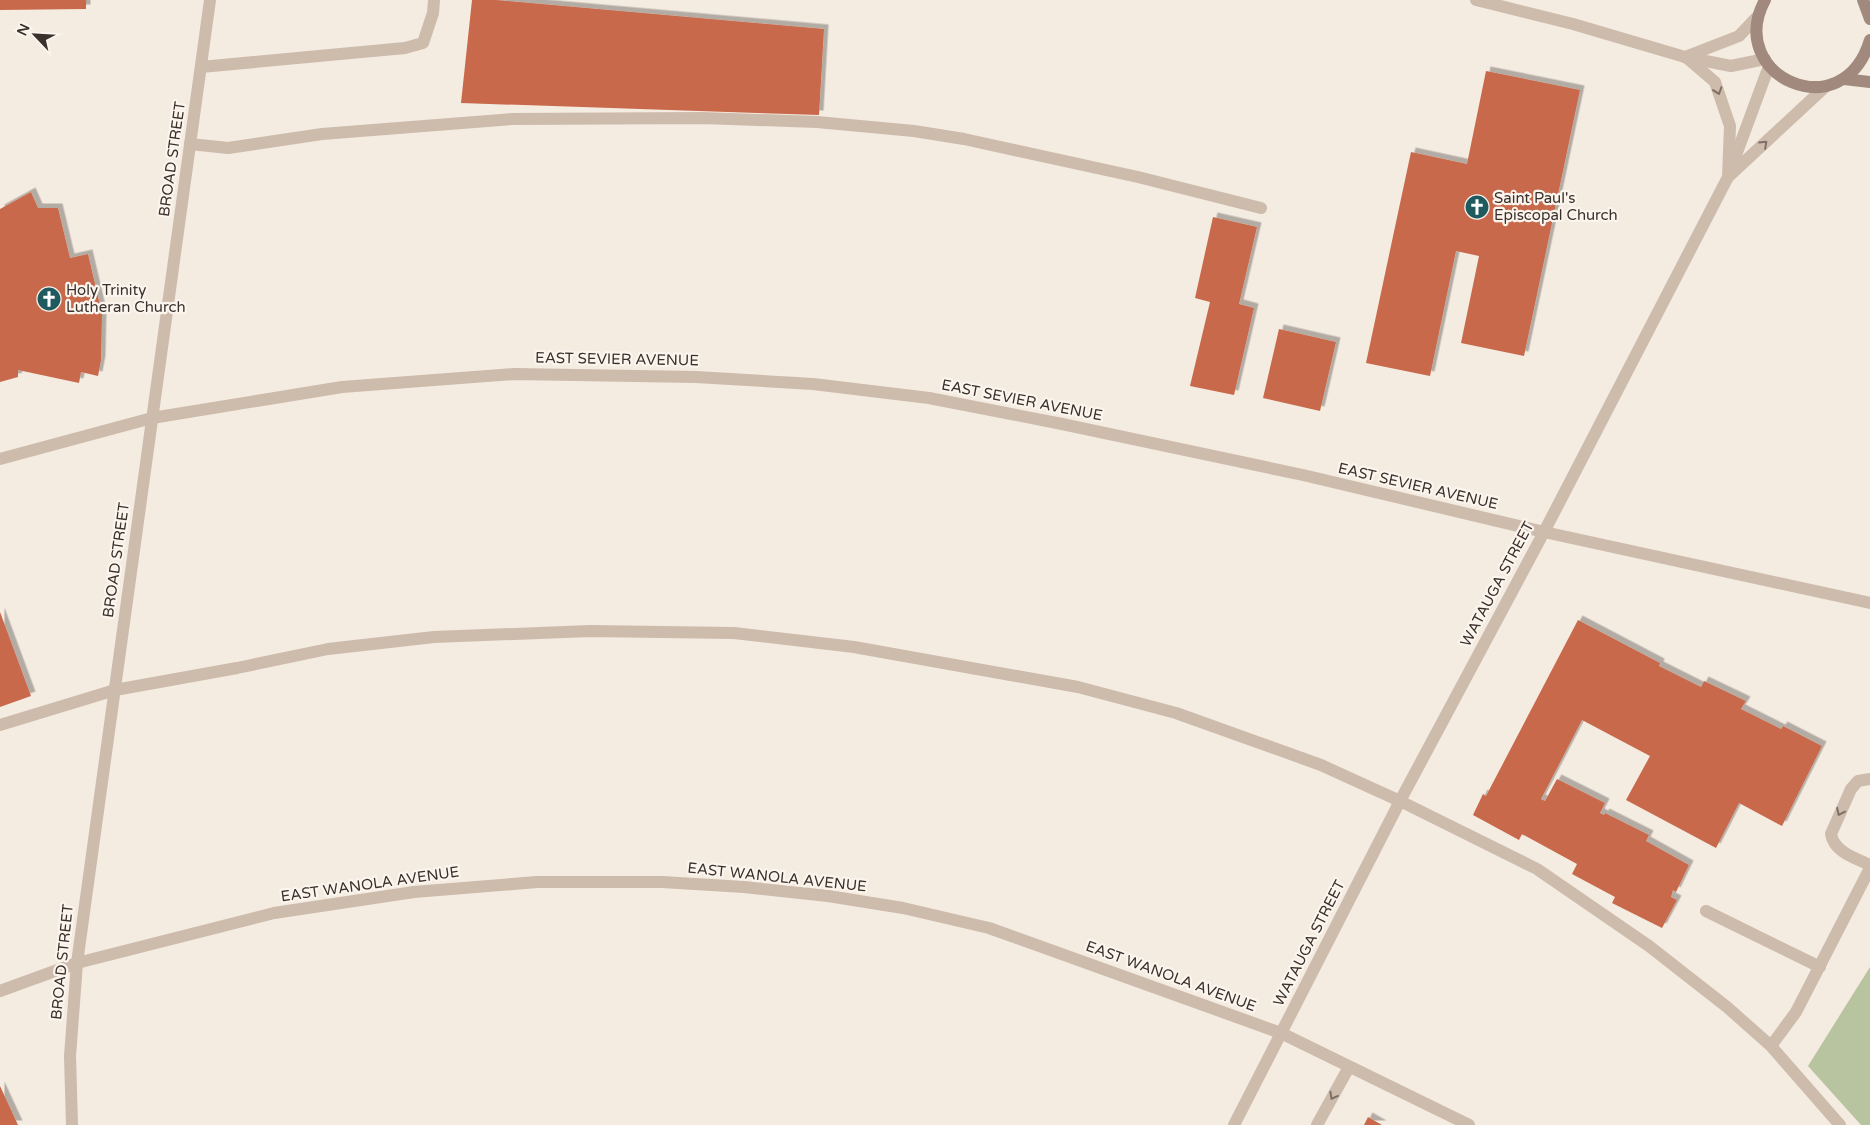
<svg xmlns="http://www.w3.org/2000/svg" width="1870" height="1125" font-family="'Varela Round',sans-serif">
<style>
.green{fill:#b8c4a0}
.building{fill:#c8694b;filter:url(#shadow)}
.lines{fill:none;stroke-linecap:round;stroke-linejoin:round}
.service{stroke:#cdbbac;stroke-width:12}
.minor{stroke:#cdbbac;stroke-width:12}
.tertiary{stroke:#cdbbac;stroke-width:12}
.secondary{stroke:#a18a7d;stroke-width:12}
.oneway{stroke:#7d6f65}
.labels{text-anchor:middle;stroke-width:4.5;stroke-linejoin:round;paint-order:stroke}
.street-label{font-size:15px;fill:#3b302b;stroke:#fbf5ee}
.poi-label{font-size:15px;fill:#3b302b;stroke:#fbf5ee;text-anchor:start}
</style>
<defs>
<filter id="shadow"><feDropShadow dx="4.5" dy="-4.5" stdDeviation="0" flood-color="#0004"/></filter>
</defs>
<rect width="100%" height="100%" fill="#f4ebe1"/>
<polygon class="green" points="1870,967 1870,1125 1861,1125 1808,1066"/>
<g class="building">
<polygon points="0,0 86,0 86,9 0,10"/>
<polygon points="472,0 496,0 824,29 819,115 461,103"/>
<polygon points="1486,71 1580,90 1524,356 1461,343 1479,256 1456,251 1430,376 1366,363 1411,152 1467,164"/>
<polygon points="31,192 38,208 58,208 70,258 88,254 102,314 101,360 98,376 81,372 79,383 18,370 18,377 0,382 0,209"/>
<polygon points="1213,217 1257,227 1239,304 1254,308 1234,395 1190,386 1210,302 1195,298"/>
<polygon points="1279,329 1336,342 1320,411 1263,398"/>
<polygon points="0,612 31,696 0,707"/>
<polygon points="1578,620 1660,663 1659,666 1701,687 1704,681 1746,701 1741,709 1781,729 1783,726 1822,746 1782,826 1739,803 1716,848 1626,800 1650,756 1582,720 1541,799 1545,801 1557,779 1605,803 1600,813 1604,815 1605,813 1649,835 1646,841 1689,865 1676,892 1673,890 1671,897 1677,900 1662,928 1612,903 1615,897 1572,874 1577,864 1522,834 1519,840 1473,815 1483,794 1486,796"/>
<polygon points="0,1086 18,1125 0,1125"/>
<polygon points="1368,1117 1382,1125 1364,1125"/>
</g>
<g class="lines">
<g class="service">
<polyline points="201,67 405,48 423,43 433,13 434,0"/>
<polyline points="190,144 228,148 322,134 512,119 703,118 817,122 914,131 964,139 1138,177 1261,208"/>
<polyline points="0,725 115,690 237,668 328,649 434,637 590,631 734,633 854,647 1078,687 1176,713 1321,765 1400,801 1537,869 1649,946 1727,1007 1771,1046 1840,1125"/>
<path d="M1870,779L1858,781L1851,789L1831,834C1834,852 1855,858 1870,865"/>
<polyline points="1706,911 1820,967"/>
<polyline points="1771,1046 1796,1012 1870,868"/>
<polyline points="1317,1125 1349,1067"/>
</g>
<g class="minor">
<polyline points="0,459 152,418"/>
<polyline points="0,991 77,963 274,913 414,892 537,882 662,882 744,887 828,896 903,908 989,928 1281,1033 1469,1125"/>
</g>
<g class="tertiary">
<polyline points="1476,0 1573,24 1685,57 1731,66 1765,59"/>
<polyline points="1685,57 1739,36 1758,16"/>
<polyline points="1687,58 1715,82 1730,126 1728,177"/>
<polyline points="1732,166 1769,66"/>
<polyline points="152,418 342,387 514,374 696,377 813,384 929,398 1062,424 1303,475 1544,532 1870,603"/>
<polyline points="72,1125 70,1056 77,963 210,0"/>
<polyline points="1234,1125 1400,801 1544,532 1728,177 1826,86"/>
</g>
<g class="secondary">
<path d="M1765,0C1724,76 1843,130 1870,40"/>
<polyline points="1863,0 1870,19"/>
<polyline points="1844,79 1870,82"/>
</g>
</g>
<defs><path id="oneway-chevron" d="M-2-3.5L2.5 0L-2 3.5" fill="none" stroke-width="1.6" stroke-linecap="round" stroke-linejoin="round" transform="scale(1.25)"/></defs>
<g class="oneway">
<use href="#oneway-chevron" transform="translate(1718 91) rotate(71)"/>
<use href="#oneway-chevron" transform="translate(1764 144) rotate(-43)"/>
<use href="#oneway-chevron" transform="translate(1840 812) rotate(115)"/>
<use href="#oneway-chevron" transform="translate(1333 1096) rotate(119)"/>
</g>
<defs>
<symbol id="church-disc" viewBox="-11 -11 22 22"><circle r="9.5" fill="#1f5a5e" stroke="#fbf5ee"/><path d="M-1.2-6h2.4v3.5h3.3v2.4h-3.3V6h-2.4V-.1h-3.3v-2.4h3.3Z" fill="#fff"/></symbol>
</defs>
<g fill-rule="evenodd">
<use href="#church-disc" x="1463" y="193" width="28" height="28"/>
<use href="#church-disc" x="35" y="285" width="28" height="28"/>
</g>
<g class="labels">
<g class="street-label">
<text transform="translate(172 159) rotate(-82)" y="5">BROAD STREET</text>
<text transform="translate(617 359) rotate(1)" y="5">EAST SEVIER AVENUE</text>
<text transform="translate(1022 400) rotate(11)" y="5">EAST SEVIER AVENUE</text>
<text transform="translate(1418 486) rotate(13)" y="5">EAST SEVIER AVENUE</text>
<text transform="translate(116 560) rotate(-82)" y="5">BROAD STREET</text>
<text transform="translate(1497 584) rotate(-62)" y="5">WATAUGA STREET</text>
<text transform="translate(777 877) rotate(6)" y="5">EAST WANOLA AVENUE</text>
<text transform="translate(370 884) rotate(-8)" y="5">EAST WANOLA AVENUE</text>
<text transform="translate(1309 943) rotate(-63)" y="5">WATAUGA STREET</text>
<text transform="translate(62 962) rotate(-84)" y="5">BROAD STREET</text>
<text transform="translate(1171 976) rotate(20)" y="5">EAST WANOLA AVENUE</text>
</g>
<g class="poi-label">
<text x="1494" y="203">Saint Paul's<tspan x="1494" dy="17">Episcopal Church</tspan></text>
<text x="66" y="295">Holy Trinity<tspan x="66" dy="17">Lutheran Church</tspan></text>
</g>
</g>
<g transform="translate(35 35) rotate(295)" stroke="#fbf5ee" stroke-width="4" paint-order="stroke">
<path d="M0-4L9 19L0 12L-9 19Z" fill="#3b302b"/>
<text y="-8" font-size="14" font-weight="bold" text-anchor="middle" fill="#3b302b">N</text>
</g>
</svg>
